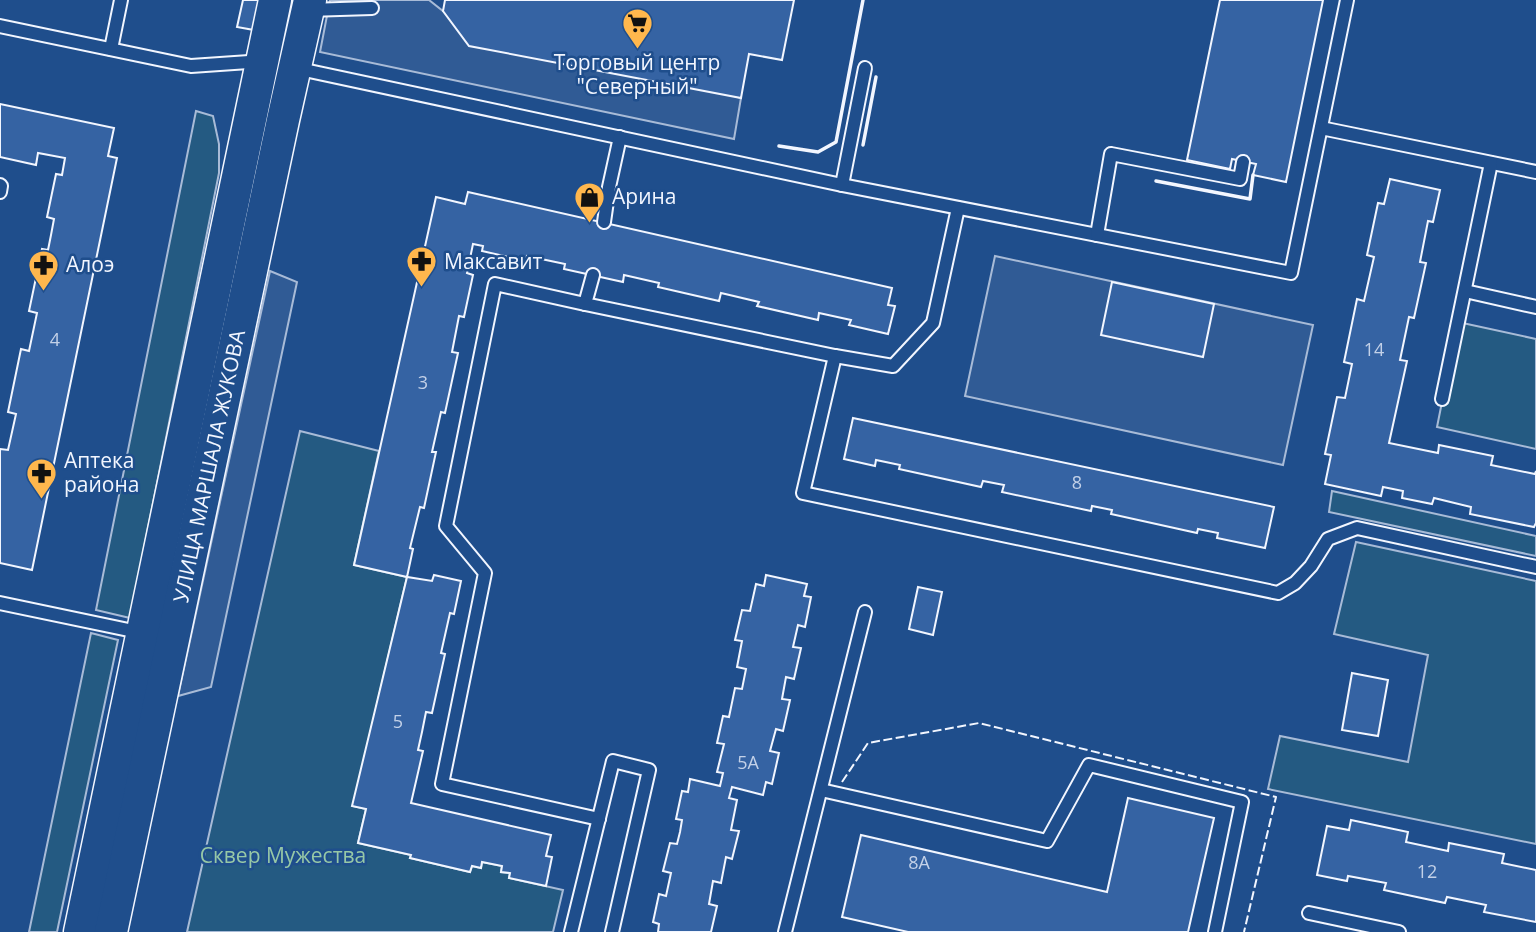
<svg xmlns="http://www.w3.org/2000/svg" width="1536" height="932" font-family="'Open Sans',sans-serif">
<style>
.green{fill:#245a82;stroke:#a8bbd7;stroke-width:2}
.parking{fill:#305b95;stroke:#a8bbd7;stroke-width:2}
.building{fill:#3563a3;stroke:#f2f6ff;stroke-width:2}
.lines{fill:none;stroke-linecap:round;stroke-linejoin:round}
.service-casing{stroke:#f2f6ff;stroke-width:16}
.tertiary-casing{stroke:#f2f6ff;stroke-width:35}
.service{stroke:#1f4e8c;stroke-width:12}
.tertiary{stroke:#1f4e8c;stroke-width:32}
.fence{stroke:#f2f6ff;stroke-width:2;stroke-dasharray:9 3.5;stroke-linecap:butt}
.wall{stroke:#f2f6ff;stroke-width:3.5}
.labels{text-anchor:middle;stroke-width:5;stroke-linejoin:round;paint-order:stroke}
.number-label{font-size:18px;fill:#c3d1e8}
.poi-label{font-size:21px;fill:#f2f6ff;stroke:#1f4e8c;text-anchor:start}
.street-label{font-size:21px;fill:#f2f6ff;stroke:#1f4e8c}
.park-label{font-size:21px;fill:#97c8a6;stroke:#1f4e8c}
</style>
<rect width="100%" height="100%" fill="#1f4e8c"/>
<g class="green">
<polygon points="196,111 213,116 219,144 219,173 130,618 96,610"/>
<polygon points="1458,322 1536,339 1536,449 1437,427"/>
<polygon points="300,431 379,451 354,565 407,577 353,806 366,809 358,843 411,855 410,858 470,872 472,866 481,868 482,862 502,866 501,872 510,873 509,878 563,890 553,932 187,932"/>
<polygon points="1332,491 1536,536 1536,556 1329,512"/>
<polygon points="1356,542 1536,581 1536,844 1268,789 1280,736 1408,762 1428,655 1334,634"/>
<polygon points="91,633 118,640 57,932 29,932"/>
</g>
<g class="parking">
<polygon points="330,0 429,0 443,11 741,98 734,139 320,52"/>
<polygon points="995,256 1313,325 1283,465 965,396"/>
<polygon points="270,271 297,282 211,687 178,696"/>
</g>
<g class="building">
<polygon points="243,0 261,0 254,30 237,27"/>
<polygon points="445,0 794,0 782,60 749,54 741,98 469,46 443,11"/>
<polygon points="1220,0 1323,0 1286,182 1253,175 1256,164 1232,159 1230,169 1187,160"/>
<polygon points="0,104 114,128 108,156 117,158 32,570 0,563 0,449 8,450 16,414 8,412 21,349 29,351 37,313 29,311 42,249 48,250 51,235 54,219 47,217 56,174 62,175 65,158 38,153 36,165 0,157"/>
<polygon points="1390,179 1440,190 1433,222 1428,221 1420,262 1426,263 1414,318 1409,317 1400,360 1407,361 1389,443 1438,453 1439,445 1493,456 1491,465 1535,474 1536,471 1536,523 1534,527 1470,514 1471,507 1434,498 1432,504 1402,498 1403,491 1383,487 1381,496 1325,484 1331,455 1325,454 1337,397 1345,398 1352,364 1344,362 1357,299 1364,301 1374,257 1367,255 1378,203 1384,204"/>
<polygon points="468,192 892,288 888,305 895,306 888,334 849,325 851,320 819,313 818,320 757,306 759,302 721,293 719,301 658,287 659,283 624,275 623,282 564,269 565,264 527,256 526,261 482,251 483,246 473,244 467,273 473,275 464,317 459,316 452,352 458,353 445,413 441,412 432,452 436,452 424,508 420,507 410,548 413,549 407,577 354,565 436,197 465,204"/>
<polygon points="1112,282 1214,304 1203,357 1101,335"/>
<polygon points="853,418 1274,507 1265,548 1217,538 1218,533 1198,529 1197,533 1111,514 1112,510 1092,506 1091,511 1002,492 1004,485 983,481 981,487 899,469 900,465 876,460 875,466 844,459"/>
<polygon points="434,575 461,581 454,614 450,613 441,653 445,654 432,713 426,712 422,732 418,750 423,751 411,803 551,835 546,856 552,857 546,886 509,878 510,873 501,872 502,866 482,862 481,868 472,866 470,872 410,858 411,855 358,843 366,809 352,806 407,577 432,581"/>
<polygon points="766,575 807,584 804,596 811,597 805,627 798,625 793,647 801,648 794,679 786,677 782,699 790,700 783,731 776,729 770,751 779,753 772,784 766,782 763,795 732,787 729,798 737,800 731,830 739,831 732,859 726,857 721,883 713,881 709,904 717,906 711,932 658,932 659,924 653,922 659,894 666,896 671,873 663,871 670,843 677,844 680,832 682,820 676,819 682,791 688,792 690,779 720,786 723,773 717,772 724,744 717,743 723,716 729,717 735,688 742,689 746,669 737,667 742,641 735,640 742,610 750,611 756,584 764,586"/>
<polygon points="918,587 942,592 933,635 909,629"/>
<polygon points="1352,673 1388,680 1378,736 1342,730"/>
<polygon points="1128,798 1214,818 1188,932 908,932 842,917 861,835 1107,892"/>
<polygon points="1351,820 1408,832 1406,842 1448,851 1449,843 1504,854 1502,863 1536,870 1536,922 1484,912 1486,905 1447,897 1445,903 1384,890 1386,883 1348,876 1347,881 1317,875 1327,826 1349,830"/>
</g>
<g class="lines">
<defs>
<g id="service">
<polyline points="308,10 372,8"/>
<polyline points="0,26 191,66 262,61"/>
<polyline points="111,49 121,0"/>
<polyline points="295,68 842,185 1291,273 1347,0"/>
<polyline points="1321,128 1536,172"/>
<polyline points="0,185 1,186 0,192"/>
<polyline points="842,185 865,68"/>
<polyline points="604,222 609,187 620,137"/>
<polyline points="1097,235 1111,154 1240,179 1243,162"/>
<polyline points="593,275 585,304 835,356 893,366 933,323 958,208"/>
<polyline points="1465,291 1536,307"/>
<polyline points="585,304 495,284 446,526 485,573 442,784 599,819"/>
<polyline points="835,356 803,493 1278,593 1295,583 1311,566 1328,539 1357,528 1536,567"/>
<polyline points="1442,399 1491,163"/>
<polyline points="0,603 143,633"/>
<polyline points="821,790 1047,841 1089,765 1242,802 1215,932"/>
<polyline points="1309,913 1399,932"/>
<polyline points="571,932 613,761 649,770 612,932"/>
<polyline points="785,932 865,612"/>
</g>
<g id="tertiary">
<polyline points="80,932 275,0"/>
<path id="s1" d="M111,932L283,120L310,0"/>
</g>
</defs>
<use href="#service" class="service-casing"/>
<use href="#tertiary" class="tertiary-casing"/>
<use href="#service" class="service"/>
<use href="#tertiary" class="tertiary"/>
<polyline class="fence" points="842,782 868,743 979,723 1276,797 1244,932"/>
<g class="wall">
<polyline points="863,145 876,77"/>
<polyline points="779,146 818,152 836,142 863,0"/>
<polyline points="1156,181 1250,199 1253,175"/>
</g>
</g>
<defs>
<symbol id="supermarket-pin" viewBox="-11 -11 22 30"><path d="M0 17L-7.5 6A9.5 9.5 0 1 1 7.5 6Z" fill="#ffb74d" stroke="#1f4e8c"/><path d="M-6-5.5h2.5l.6 2H6L4.5 2H-2.5L-4.4-4H-6ZM-1.5 3.2a1.3 1.3 0 1 0 .1 0ZM3 3.2a1.3 1.3 0 1 0 .1 0Z" fill="#111"/></symbol>
<symbol id="shop-pin" viewBox="-11 -11 22 30"><path d="M0 17L-7.5 6A9.5 9.5 0 1 1 7.5 6Z" fill="#ffb74d" stroke="#1f4e8c"/><path d="M-5-2.5h2.3a2.7 3.5 0 0 1 5.4 0H5L5.5 6h-11ZM-1.5-2.5h3a1.5 2.3 0 0 0-3 0Z" fill="#111"/></symbol>
<symbol id="pharmacy-pin" viewBox="-11 -11 22 30"><path d="M0 17L-7.5 6A9.5 9.5 0 1 1 7.5 6Z" fill="#ffb74d" stroke="#1f4e8c"/><path d="M-2-6h4v4h4v4h-4v4h-4v-4h-4v-4h4Z" fill="#111"/></symbol>
</defs>
<g fill-rule="evenodd">
<use href="#supermarket-pin" x="620" y="6" width="35" height="47"/>
<use href="#shop-pin" x="572" y="180" width="35" height="47"/>
<use href="#pharmacy-pin" x="404" y="244" width="35" height="47"/>
<use href="#pharmacy-pin" x="26" y="248" width="35" height="47"/>
<use href="#pharmacy-pin" x="24" y="456" width="35" height="47"/>
</g>
<g class="labels">
<g class="number-label">
<text x="55" y="346">4</text>
<text x="1374" y="356">14</text>
<text x="423" y="389">3</text>
<text x="1077" y="489">8</text>
<text x="398" y="728">5</text>
<text x="748" y="769">5А</text>
<text x="919" y="869">8А</text>
<text x="1427" y="878">12</text>
</g>
<g class="poi-label">
<text x="637" y="70" text-anchor="middle">Торговый центр<tspan x="637" dy="24">"Северный"</tspan></text>
<text x="612" y="204">Арина</text>
<text x="444" y="269">Максавит</text>
<text x="66" y="272">Алоэ</text>
<text x="64" y="468">Аптека<tspan x="64" dy="24">района</tspan></text>
</g>
<g class="street-label">
<text dy="7" stroke="none"><textPath href="#s1" startOffset="476">УЛИЦА МАРШАЛА ЖУКОВА</textPath></text>
</g>
<g class="park-label">
<text x="283" y="863">Сквер Мужества</text>
</g>
</g>
</svg>
